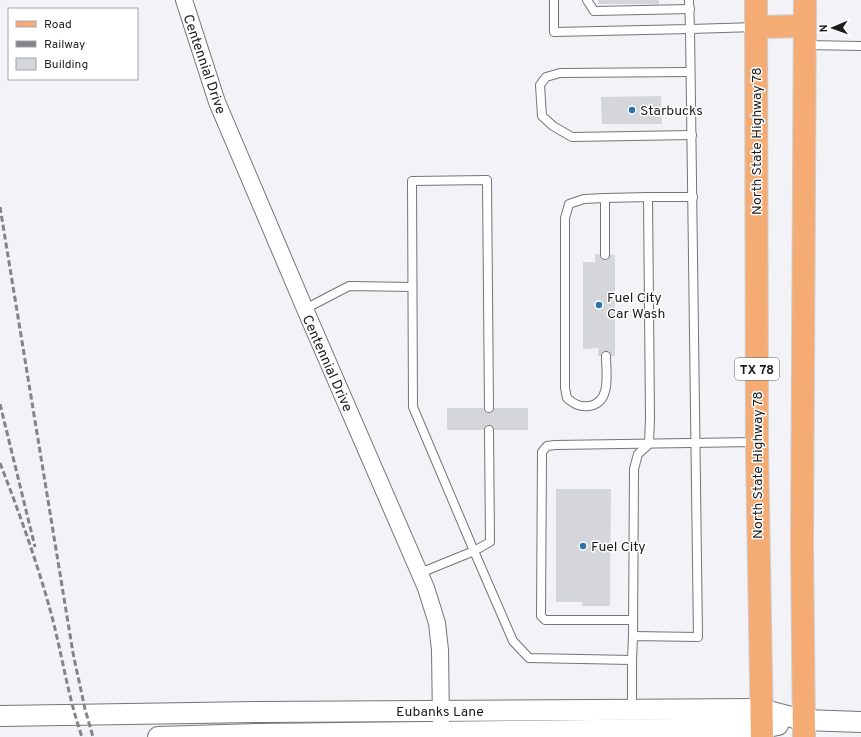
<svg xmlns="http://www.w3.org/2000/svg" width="861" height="737" font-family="Overpass,sans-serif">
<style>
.building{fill:#d5d6da}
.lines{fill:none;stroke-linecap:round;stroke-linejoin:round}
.service-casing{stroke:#747579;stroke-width:10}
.minor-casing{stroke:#747579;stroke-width:18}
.tertiary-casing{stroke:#747579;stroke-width:22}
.primary-casing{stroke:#cdcdce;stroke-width:24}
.service{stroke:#fff;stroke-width:8}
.minor{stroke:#fff;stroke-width:16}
.tertiary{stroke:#fff;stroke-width:20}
.primary{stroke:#f5ac74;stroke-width:22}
.rail{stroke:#848488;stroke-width:3;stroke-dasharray:6 3;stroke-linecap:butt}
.poi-dot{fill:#2b76a9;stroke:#fff;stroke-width:1.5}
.labels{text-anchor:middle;stroke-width:3;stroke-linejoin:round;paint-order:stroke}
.shield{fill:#fff;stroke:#616162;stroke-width:1}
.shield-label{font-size:13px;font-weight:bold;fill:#1d1d1f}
.street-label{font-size:14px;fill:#1d1d1f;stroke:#fff}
.poi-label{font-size:14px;fill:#1d1d1f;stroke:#fff;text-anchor:start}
</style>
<rect width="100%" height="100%" fill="#f2f2f7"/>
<g class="building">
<rect x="598" y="0" width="61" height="4"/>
<polygon points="661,96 662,124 602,124 601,97"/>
<polygon points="595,254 615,255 615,356 598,356 598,348 583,349 583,262 595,262"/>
<rect x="447" y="408" width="81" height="22"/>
<polygon points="556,489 611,489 610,606 582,606 582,602 556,602"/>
</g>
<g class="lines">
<defs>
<g id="service">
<polyline points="554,0 554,32 690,29 689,0"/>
<polyline points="587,0 594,11 690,9"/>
<polyline points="806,45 861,46"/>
<polyline points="690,72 560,73 546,77 540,85 542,116 553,126 572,137 692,135"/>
<polyline points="648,197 693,197"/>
<polyline points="605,198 648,197 650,418 649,444 638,454 634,469 633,636"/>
<path d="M605,255V198L584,199L569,204L565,218V388L567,398C574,404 579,407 589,406C612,403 606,372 606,356"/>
<polyline points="305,309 349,286 412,287"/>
<polyline points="489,430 490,542 474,551 513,641 529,658 632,660 632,709"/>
<polyline points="420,573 474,551 413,407 412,181 487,180 489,408"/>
<polyline points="633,620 545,620 541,616 542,452 547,446 555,445 756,442"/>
<polyline points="632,660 633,636 698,637 690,29 756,27"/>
</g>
<polyline id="minor" points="184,0 217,102 305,309 426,588 437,623 440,650 441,723"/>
<g id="tertiary">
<polyline points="0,716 260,712 760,709 803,720 861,722"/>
<polyline points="158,737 258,734 761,728 778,725"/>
</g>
<g id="primary">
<polyline points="756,0 757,448 762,737"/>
<polyline points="756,27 805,26"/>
<polyline points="804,737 802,545 805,0"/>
</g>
</defs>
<use href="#service" class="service-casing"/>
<use href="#minor" class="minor-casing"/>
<use href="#tertiary" class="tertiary-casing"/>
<use href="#primary" class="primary-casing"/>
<use href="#service" class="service"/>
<use href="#minor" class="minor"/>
<use href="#tertiary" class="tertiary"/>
<use href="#primary" class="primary"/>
<g class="rail">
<polyline points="0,207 73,653 85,709 93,737"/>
<polyline points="0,404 35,547"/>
<path d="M0,463C19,512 37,562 51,613C62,654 68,697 82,737"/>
</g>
</g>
<g class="poi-dot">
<circle cx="632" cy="110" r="4"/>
<circle cx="599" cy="305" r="4"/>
<circle cx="583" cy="546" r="4"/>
</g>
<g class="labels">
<rect class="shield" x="735" y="358" width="44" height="22" rx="3"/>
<g class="shield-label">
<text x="757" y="374">TX 78</text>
</g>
<g class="street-label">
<text transform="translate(205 64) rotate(71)" y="5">Centennial Drive</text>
<text transform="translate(756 141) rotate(-90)" y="5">North State Highway 78</text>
<text transform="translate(328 363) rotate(66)" y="5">Centennial Drive</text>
<text transform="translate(757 465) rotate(-90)" y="5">North State Highway 78</text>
<text x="440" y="716">Eubanks Lane</text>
</g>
<g class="poi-label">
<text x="640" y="115">Starbucks</text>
<text x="607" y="302">Fuel City<tspan x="607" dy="16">Car Wash</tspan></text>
<text x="591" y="551">Fuel City</text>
</g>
</g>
<rect x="8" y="8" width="130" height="72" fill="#ffffff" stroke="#a5a5a5"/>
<rect x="16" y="21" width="20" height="6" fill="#f5ac74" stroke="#a5a5a5"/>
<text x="44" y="28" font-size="12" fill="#1d1d1f">Road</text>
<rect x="16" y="41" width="20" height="6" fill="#848488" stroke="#a5a5a5"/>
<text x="44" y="48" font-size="12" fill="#1d1d1f">Railway</text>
<rect x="16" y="58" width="20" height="12" fill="#d5d6da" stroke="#a5a5a5"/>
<text x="44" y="68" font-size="12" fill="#1d1d1f">Building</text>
<g transform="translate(833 28) rotate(268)" stroke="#ffffff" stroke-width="3" paint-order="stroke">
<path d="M0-3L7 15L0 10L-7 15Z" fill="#1d1d1f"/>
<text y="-6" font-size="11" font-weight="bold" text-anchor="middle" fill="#1d1d1f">N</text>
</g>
</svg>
